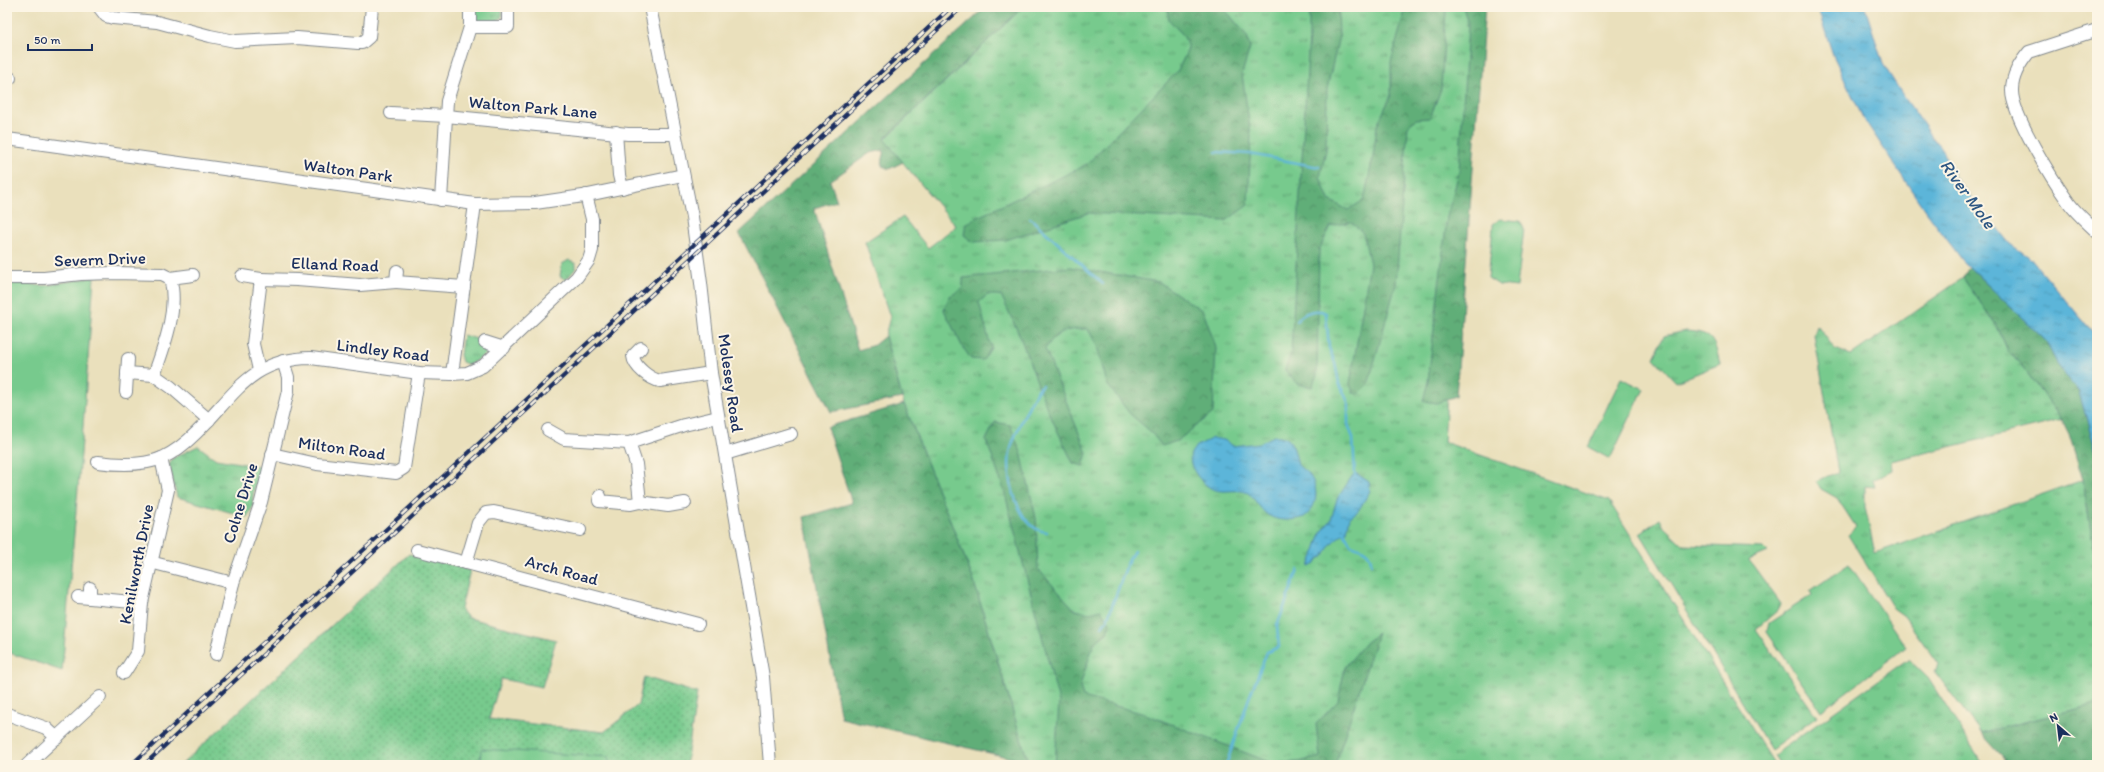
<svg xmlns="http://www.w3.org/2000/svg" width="2104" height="772" font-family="Itim,sans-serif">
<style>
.grass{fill:url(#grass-tufts);stroke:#497c76}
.forest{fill:url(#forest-crowns);stroke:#3e6e6b}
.park{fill:url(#park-dots);stroke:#497c76}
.garden{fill:#77ca8d;stroke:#497c76}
.water{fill:url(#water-ripples);stroke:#3c729c}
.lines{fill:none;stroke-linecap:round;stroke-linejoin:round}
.stream{stroke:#5cb5d9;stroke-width:2.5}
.minor-casing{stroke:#82888d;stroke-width:14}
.minor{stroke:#fff;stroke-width:12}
.rail-casing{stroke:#1b2f5e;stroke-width:4}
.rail{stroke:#fcf5e5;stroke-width:2.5;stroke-dasharray:8;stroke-linecap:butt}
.labels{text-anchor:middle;stroke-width:4;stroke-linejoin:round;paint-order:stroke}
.street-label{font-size:17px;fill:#1b2f5e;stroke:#fcf5e5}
.water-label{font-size:18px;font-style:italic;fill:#2e5783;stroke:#fcf5e5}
</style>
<defs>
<pattern id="grass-tufts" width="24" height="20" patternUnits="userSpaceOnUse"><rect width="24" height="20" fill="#77ca8d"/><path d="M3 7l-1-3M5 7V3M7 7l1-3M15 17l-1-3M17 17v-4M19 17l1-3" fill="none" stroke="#61a476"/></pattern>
<pattern id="forest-crowns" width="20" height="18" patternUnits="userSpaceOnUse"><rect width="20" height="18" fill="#61ae78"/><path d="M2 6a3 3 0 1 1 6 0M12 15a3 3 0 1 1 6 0" fill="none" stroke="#4f8e66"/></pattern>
<pattern id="park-dots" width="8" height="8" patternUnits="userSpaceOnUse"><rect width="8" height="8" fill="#77ca8d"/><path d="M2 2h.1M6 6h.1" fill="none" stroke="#61a476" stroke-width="1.8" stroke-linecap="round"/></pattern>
<pattern id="water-ripples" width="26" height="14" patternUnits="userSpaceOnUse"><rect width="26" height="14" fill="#5cb5d9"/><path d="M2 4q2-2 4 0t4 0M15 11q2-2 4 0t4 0" fill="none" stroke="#4b94b3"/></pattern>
</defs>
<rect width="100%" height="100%" fill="#fcf5e5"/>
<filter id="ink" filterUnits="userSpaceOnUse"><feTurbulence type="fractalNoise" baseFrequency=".025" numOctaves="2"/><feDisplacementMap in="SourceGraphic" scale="8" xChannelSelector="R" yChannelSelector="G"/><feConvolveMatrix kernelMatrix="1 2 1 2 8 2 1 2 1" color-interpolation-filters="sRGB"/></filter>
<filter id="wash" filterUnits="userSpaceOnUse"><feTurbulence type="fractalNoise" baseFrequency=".012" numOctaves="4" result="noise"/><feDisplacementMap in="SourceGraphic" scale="16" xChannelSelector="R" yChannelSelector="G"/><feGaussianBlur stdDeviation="0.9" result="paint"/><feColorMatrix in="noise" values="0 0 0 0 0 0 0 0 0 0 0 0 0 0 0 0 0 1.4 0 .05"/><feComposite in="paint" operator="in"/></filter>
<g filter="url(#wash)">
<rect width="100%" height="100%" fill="#eae0bc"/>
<g class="grass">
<polygon points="472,7 502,7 502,17 493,24 476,24"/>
<polygon points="1023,7 1474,7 1444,442 1609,501 1775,765 1069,765 1028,762 973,579 904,404 885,336 890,317 865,242 903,217 928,248 956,226 884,140"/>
<polygon points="569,260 576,264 576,268 566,280 560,276 562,264"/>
<polygon points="1963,278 1997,326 2008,351 2022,366 2062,420 1891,461 1892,470 1873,480 1875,487 1865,486 1865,507 1875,553 2083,480 2097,570 2097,704 1981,733 1935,672 1938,664 1904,616 1893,608 1848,535 1856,527 1837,498 1821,489 1816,481 1838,472 1814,335 1817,326 1835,349 1851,355"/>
<path d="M1685,331C1712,332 1714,339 1720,364L1676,382L1654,358L1664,336Z"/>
<path d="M463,335C472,338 489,340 491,351L469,365L462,362L460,355Z"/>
<path d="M198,446L216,459L263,467C257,478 251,493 253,506L247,517L177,497L169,465L173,458Z"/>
<polygon points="1660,519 1664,527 1683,545 1764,548 1768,552 1749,560 1781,604 1778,610 1756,629 1817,717 1771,750 1640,533"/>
<polygon points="1908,659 1928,678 1983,764 1780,765 1774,755"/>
</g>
<g class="forest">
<polygon points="986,7 1023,7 884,139 903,162 889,169 882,166 884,150 870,153 830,181 837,201 814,208 858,350 874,345 885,336 902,398 831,412 739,233"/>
<polygon points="1167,7 1223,7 1247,36 1250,47 1242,74 1251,136 1248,205 1226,221 1088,213 1006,240 973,242 964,235 966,224 978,217 1086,165 1177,72 1188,49 1184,36 1169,20"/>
<polygon points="1309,7 1338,7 1339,36 1327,89 1326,150 1320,177 1329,200 1348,210 1364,200 1373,157 1377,126 1391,95 1391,62 1406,7 1450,7 1446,10 1441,89 1430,118 1416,119 1408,126 1396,284 1368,385 1358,395 1353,392 1350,384 1370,264 1363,233 1351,222 1331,226 1319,250 1317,375 1312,387 1296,383 1285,370 1291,353 1309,35"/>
<polygon points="1463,7 1485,7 1456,396 1437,403 1423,401 1428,381 1447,217 1459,172 1468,24"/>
<path d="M1070,267L1159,282L1203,311L1216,347L1213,413L1177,441L1162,446L1150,431L1130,414L1107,384L1097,346L1088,329C1066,329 1057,331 1045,349L1087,453L1083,466L1073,463L1048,411L1019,334L1001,295H987L979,302L991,348L983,360L971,359L962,346L944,310L949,297L963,288V278Z"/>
<polygon points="1969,267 2045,340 2057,363 2079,392 2097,455 2097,570 2083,480 2069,434 2062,420 2022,366 2008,351 1997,326 1963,278"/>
<polygon points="904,404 973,579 1028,762 841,718 804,517 852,503 827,427"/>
<polygon points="995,422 1010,425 1021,452 1036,518 1038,569 1075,610 1090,613 1101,610 1110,622 1107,633 1094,643 1080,686 1083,697 1145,714 1272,763 1298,762 1320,757 1316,724 1338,701 1345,667 1366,642 1378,633 1335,765 1055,764 1059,702 1004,490 986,440"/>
<polygon points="2097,704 2097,765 2055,765 2041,763 2006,765 2002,756 1981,733"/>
</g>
<polygon class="park" points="409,554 470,570 461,609 468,618 556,640 542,687 501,679 489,719 604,732 638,705 644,677 697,693 686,765 181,765"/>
<g class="garden">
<polygon points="1500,219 1520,221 1524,229 1517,287 1499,285 1488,278 1493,227 1493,224"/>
<polygon points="94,277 81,454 62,671 7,652 7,281 43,286"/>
<polygon points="1621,378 1644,389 1610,459 1588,447"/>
<polygon points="1849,564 1906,647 1821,711 1767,632 1769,623 1812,595 1810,591"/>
<polygon points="481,749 609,757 609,765 480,765"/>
</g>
<g class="water">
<polygon points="1817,7 1865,7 1883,64 1902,94 1950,162 1954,176 2010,244 2029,257 2097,337 2097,455 2079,392 2057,363 2045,340 1963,261 1924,209 1862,116 1833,55"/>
<path d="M1274,436C1294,434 1294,451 1298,465C1301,469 1307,471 1310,476C1319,489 1318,507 1304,517C1288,522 1270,522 1260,507C1256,503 1253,496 1248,493C1238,488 1226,493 1215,490C1202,486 1182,461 1194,449C1198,444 1207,442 1212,438L1224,440L1233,446L1260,443Z"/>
<path d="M1353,475L1357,474L1369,482L1370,491L1358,511L1350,517L1347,531C1335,539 1330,543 1323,557L1319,558L1315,564L1309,567L1321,533L1331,520L1337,499Z"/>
</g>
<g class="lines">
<g class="stream">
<polyline points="1216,152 1250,154 1319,167"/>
<polyline points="1030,218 1103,284"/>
<path d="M1297,321C1303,312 1317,308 1326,313L1329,348L1335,363L1339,383L1348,402V424L1353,438L1355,476"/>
<path d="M1042,385C1034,392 1014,436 1011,448C1004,471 1017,531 1047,532"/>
<path d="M1344,532L1351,545C1361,549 1371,550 1371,564"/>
<polyline points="1102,626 1107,620 1129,559 1134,551"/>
<polyline points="1226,765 1249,698 1267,652 1279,647 1277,626 1298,570"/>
</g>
</g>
</g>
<g filter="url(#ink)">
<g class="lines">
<defs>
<g id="minor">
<polyline points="99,7 106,16 113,18 157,22 210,36 235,41 297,38 358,43 362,43 369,37 372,7"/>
<polyline points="650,7 692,217 701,283 711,373 763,677 770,765"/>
<polyline points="470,27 508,27 508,7"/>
<path d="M2097,30L2029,52C2020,63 2012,75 2012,90C2011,114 2054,182 2069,203C2077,214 2088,223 2097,232"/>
<polyline points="7,78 10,78"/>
<polyline points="391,113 446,116 628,134 675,134"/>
<polyline points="616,132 619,175 622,188"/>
<polyline points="7,139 475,204 535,203 583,196 683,175"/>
<polyline points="441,200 447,101 470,27 470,7"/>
<polyline points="242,276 261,279 253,344 259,370"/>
<polyline points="7,278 44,278 81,274 113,273 162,274 170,278 193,275"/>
<polyline points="261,279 297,280 360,285 396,282 397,271"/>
<polyline points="396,282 464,287"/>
<polyline points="485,342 504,348"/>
<path d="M641,348L633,356C634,367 650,379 660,381L711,373"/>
<polyline points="127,373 154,375 171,387 209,420"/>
<polyline points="452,374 475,204"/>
<path d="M154,375C164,347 179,308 170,278"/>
<polyline points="126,392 128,359"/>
<polyline points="548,430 564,439 629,443 684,425 718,417"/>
<polyline points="272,454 317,464 396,473 404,468 419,373"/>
<polyline points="725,454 791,434"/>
<path d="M98,462C119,465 142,466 162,458C175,452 186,443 196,433C235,395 250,359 311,358L419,373L452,374L467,373L483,366L577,277L589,260L592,250V219L586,195"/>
<polyline points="600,496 599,501 631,504 640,502 636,464 629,443"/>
<polyline points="640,502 668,506 685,503"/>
<polyline points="417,550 698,624"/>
<polyline points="150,562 233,583"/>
<polyline points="466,563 478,523 486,513 494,512 580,530"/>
<polyline points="90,588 90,598 142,603"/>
<polyline points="78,597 90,598"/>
<polyline points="216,654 233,583 261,502 288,391 288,377 283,361"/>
<polyline points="124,673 138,651 142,603 168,490 161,458"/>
<polyline points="7,714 46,728 57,738"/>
<polyline points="27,765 100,697"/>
</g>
</defs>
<use href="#minor" class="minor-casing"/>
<use href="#minor" class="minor"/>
<defs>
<g id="rail">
<polyline points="131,765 951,7"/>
<polyline points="144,765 962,7"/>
</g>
</defs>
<use href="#rail" class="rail-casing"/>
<use href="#rail" class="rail"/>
</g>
</g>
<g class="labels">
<g class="street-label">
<text transform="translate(533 107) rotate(5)" y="6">Walton Park Lane</text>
<text transform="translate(348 170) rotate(8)" y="6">Walton Park</text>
<text transform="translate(100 259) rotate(-2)" y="6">Severn Drive</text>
<text transform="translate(335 264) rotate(2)" y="6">Elland Road</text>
<text transform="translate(383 350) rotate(7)" y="6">Lindley Road</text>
<text transform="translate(731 383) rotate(82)" y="6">Molesey Road</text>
<text transform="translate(342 448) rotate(8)" y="6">Milton Road</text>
<text transform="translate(240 503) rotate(-73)" y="6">Colne Drive</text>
<text transform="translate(136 564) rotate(-79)" y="6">Kenilworth Drive</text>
<text transform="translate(562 570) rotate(15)" y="6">Arch Road</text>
</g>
<g class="water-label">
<text transform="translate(1968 194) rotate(54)" y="6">River Mole</text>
</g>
</g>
<rect width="2104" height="772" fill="none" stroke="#fcf5e5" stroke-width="24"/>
<g transform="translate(2058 726) rotate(332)" stroke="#fcf5e5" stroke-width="3" paint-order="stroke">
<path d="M0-3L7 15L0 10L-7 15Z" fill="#1b2f5e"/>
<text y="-6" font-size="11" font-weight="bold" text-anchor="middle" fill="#1b2f5e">N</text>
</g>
<path d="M28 44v6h64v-6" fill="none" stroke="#1b2f5e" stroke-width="2"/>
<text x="34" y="44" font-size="12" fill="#1b2f5e" stroke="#fcf5e5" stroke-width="3" paint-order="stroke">50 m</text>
</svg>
